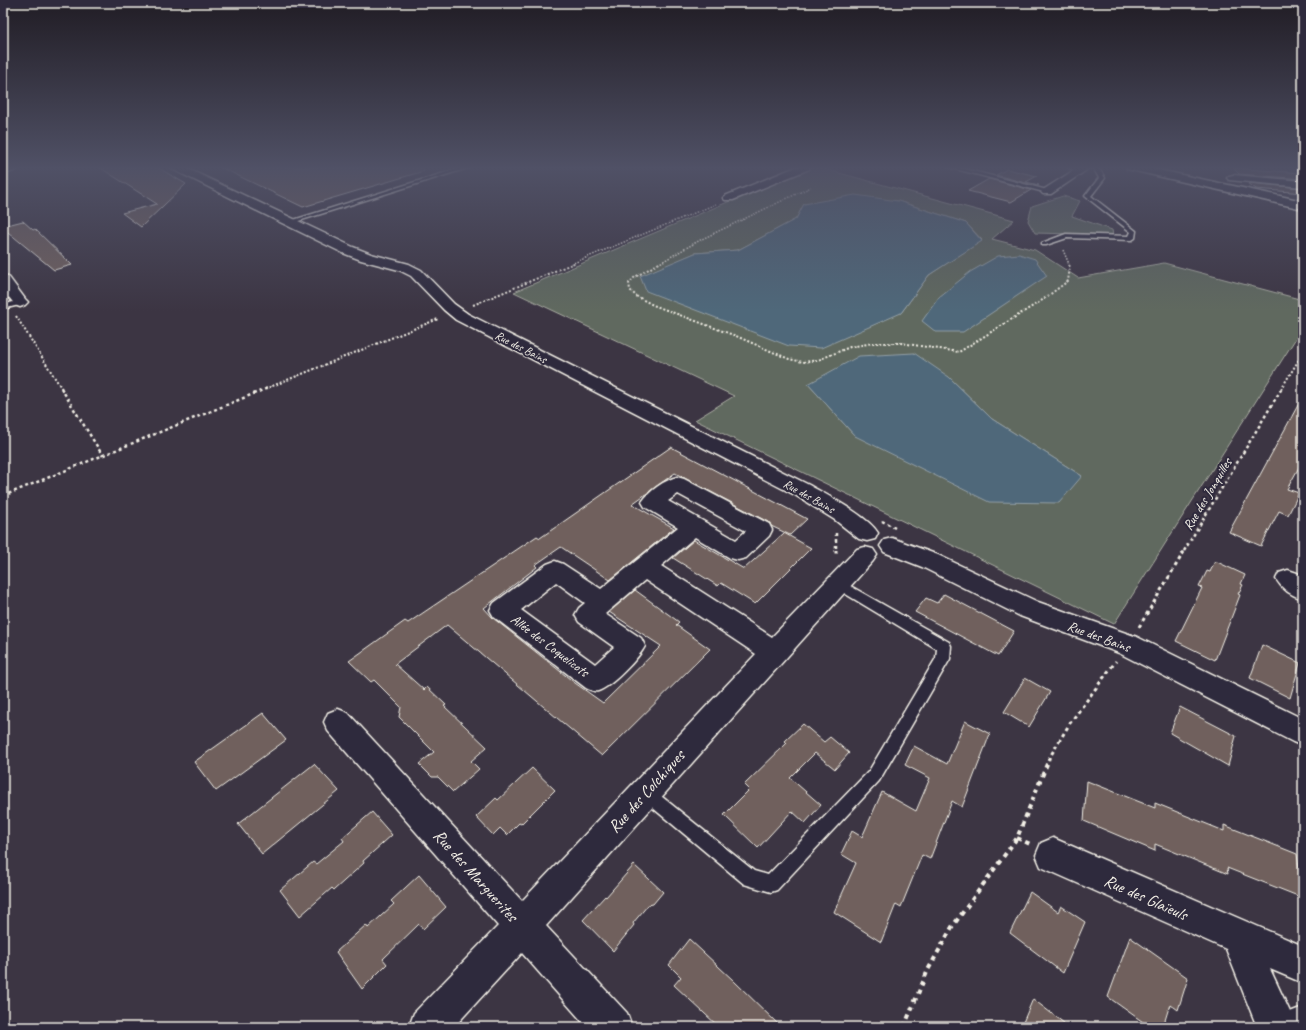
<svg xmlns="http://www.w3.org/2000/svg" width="1306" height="1030" font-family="Caveat,sans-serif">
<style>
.green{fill:#60695e;stroke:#aaada3;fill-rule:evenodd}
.water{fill:#50687a;stroke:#929fa6}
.building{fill:#6f615d;stroke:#f4f1e8}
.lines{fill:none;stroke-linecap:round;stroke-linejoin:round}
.lane-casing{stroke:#f4f1e8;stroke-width:3}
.street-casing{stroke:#f4f1e8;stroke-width:3}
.path-far4{stroke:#f4f1e8;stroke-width:1.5;stroke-dasharray:1.5 1.5;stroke-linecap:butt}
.path-far3{stroke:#f4f1e8;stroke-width:2;stroke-dasharray:2 2;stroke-linecap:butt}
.path-far2{stroke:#f4f1e8;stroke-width:2.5;stroke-dasharray:3 3;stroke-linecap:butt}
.path-far1{stroke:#f4f1e8;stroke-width:3;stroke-dasharray:3.5 3.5;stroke-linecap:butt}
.path{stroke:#f4f1e8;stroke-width:4;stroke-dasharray:4.5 4.5;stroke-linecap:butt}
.lane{fill:#2f2a3d;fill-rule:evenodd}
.street{fill:#2f2a3d;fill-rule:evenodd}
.labels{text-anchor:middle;stroke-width:4;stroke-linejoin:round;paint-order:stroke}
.far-street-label{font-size:12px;fill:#f4f1e8;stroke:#2f2a3d}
.street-label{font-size:14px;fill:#f4f1e8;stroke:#2f2a3d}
.near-street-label{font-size:17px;fill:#f4f1e8;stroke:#2f2a3d}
</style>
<rect width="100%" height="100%" fill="#3c3543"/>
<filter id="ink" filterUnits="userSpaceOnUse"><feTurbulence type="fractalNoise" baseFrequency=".025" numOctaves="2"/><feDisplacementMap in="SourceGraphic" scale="8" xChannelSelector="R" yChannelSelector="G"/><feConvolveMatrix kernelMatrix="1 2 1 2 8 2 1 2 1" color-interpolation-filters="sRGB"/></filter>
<g filter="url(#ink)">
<g class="green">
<path d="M811,167H817L1014,220L992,239L1035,250L1078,278L1164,263L1303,300V327L1114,624L695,420L734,396L514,292ZM898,201L966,223L982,240L929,275L901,313L640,277L695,253L738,250L796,219L804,204ZM949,377L992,419L1082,476L855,436L808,384Z"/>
<polygon points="1063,196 1080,201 1072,216 1112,230 1113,235 1035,233 1028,221 1032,206"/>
</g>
<g class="water">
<polygon points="855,195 898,201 966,223 982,241 929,275 901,313 821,348 789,346 646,291 640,276 695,253 738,250 796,219 804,204"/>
<polygon points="1019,254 1035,259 1047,276 963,332 936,332 922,321 939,297 970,272 998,256"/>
<polygon points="914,353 949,377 992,419 1082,476 1059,503 989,502 855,436 808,384 859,356"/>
</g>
<g class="building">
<polygon points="99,167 157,167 186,184 141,227 122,213 157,204"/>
<polygon points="220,167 423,167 424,171 303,207"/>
<polygon points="1233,168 1303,173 1303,179 1239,174"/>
<polygon points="1007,169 1037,176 1026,182 1039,185 1037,186 996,175"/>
<polygon points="989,179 1031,190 1011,202 968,191"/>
<polygon points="1248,183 1303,188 1303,193 1256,189"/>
<polygon points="23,221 33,230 35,229 72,265 54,270 3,228 3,226"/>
<polygon points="1303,396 1303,460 1287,489 1299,493 1288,515 1279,511 1261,546 1229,532"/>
<polygon points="671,447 807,519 790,535 771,526 770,523 675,473 632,504 674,528 610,580 561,547 535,565 537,567 484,608 493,618 575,683 603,703 661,646 609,612 635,590 679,622 676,625 710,649 602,756 447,625 395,664 424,690 427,687 446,705 444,706 487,747 471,761 479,769 453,792 438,777 432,777 419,764 434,752 399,717 401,707 374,680 371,682 349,661 405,621 408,623 537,536 540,538"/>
<polygon points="784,533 811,548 755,604 721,583 718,586 673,558 694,540 744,569"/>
<polygon points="1215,561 1245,575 1241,584 1243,585 1238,594 1240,595 1215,660 1176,641 1202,588 1199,587 1207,571 1210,572"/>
<polygon points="944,594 1014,631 998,656 915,612 926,598 937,603"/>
<polygon points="1262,645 1300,663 1290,698 1250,678"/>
<polygon points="1025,678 1050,692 1029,727 1004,712"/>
<polygon points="1180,707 1236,736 1228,766 1170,733"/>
<polygon points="263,713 286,740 216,791 194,762"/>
<polygon points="965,721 990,734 962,807 952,801 930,859 922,855 901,907 896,904 881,942 834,912 856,863 841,854 852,831 862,837 882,792 916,811 930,778 905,765 914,746 947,764"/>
<polygon points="803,724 824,742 830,737 849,753 835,769 815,753 790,778 821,805 805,823 792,811 758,848 724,815 749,790 744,785 787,743 785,741"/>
<polygon points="314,764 339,791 262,854 238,824"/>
<polygon points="532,768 555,790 521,824 519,823 507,835 500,828 493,835 476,817 496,798 498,800"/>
<polygon points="1087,781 1155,808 1155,803 1224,831 1224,825 1297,854 1303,898 1227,868 1228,874 1155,844 1155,851 1084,821"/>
<polygon points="372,812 392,835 363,861 364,863 334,890 332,888 300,916 280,890 313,862 316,864 344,841 342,838"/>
<polygon points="634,865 663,892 653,904 648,905 633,923 634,925 613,951 583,920 605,896 606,897"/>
<polygon points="419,875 446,907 423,929 419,924 383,959 387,964 362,989 336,952 366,925 368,928 394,904 391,901"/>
<polygon points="1030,892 1058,912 1061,906 1085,922 1063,973 1010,933"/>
<polygon points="1130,937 1188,978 1178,1010 1170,1004 1163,1027 1150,1027 1108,997"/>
<polygon points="689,939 733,980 781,1027 719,1027 674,985 681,977 669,965"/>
<polygon points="1033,999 1069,1027 1021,1027"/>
</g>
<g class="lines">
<defs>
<g id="lane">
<polygon points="15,167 23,167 3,175 3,171"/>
<polygon points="463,167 471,167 292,223 287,222"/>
<polygon points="948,167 957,167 1051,191 1048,193"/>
<polygon points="1066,167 1075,167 1084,170 1081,172"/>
<polygon points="1089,167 1098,167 1105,178 1091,196 1136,231 1135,238 1132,240 1067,238 1046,245 1042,245 1042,243 1066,234 1129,236 1131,232 1085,196 1099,178 1094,169"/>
<polygon points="13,292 16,292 16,296 3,299 3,295"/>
<polygon points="20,300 23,300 23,304 3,309 3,305"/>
<polygon points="838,579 949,642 951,646 950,659 879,781 777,890 771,892 744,884 641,798 638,793 641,788 646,786 651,788 754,871 768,875 869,771 936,658 937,649 834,587 832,584 834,581"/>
</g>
<g id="street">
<path d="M171,167H184L353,247L371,254L409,264L421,270L454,304L468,314L809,485C828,496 868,516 878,533L875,539L867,541L859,539L835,520L795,495L456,320L444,310L411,276L399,270L361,260L343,253L172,169Z"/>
<polygon points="796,167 810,167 809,169 733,200 725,200 723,198 725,196"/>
<polygon points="1079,167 1091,167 1051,194 1043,194 1041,192 1043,190"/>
<polygon points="1126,167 1145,167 1303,201 1303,209 1131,170 1127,169"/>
<polygon points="1233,175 1303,181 1303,187 1229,180 1227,178 1229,176"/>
<polygon points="3,275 8,276 25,299 28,302 25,305 20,307 15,305 3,289"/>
<path d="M677,477L684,479L769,524L772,530L769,536L746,558L738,560L730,558L695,537L661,566L772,637L857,549L865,547L873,549L877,555L873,561L546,926L627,1013L632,1027H587L522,953L454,1027H409L414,1013L498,926L328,731L324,722L328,713L338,709L348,713L522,901L756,654L645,580L605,614L641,638L645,646C639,658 611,687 598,691C594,692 590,690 586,688L494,617L490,610L494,603L547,564L555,561L563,564L601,589L678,527L645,507L642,502C649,491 665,480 677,477ZM678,494L746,531L736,540L668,501ZM556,582L585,603L579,608L575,615L579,622L614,647L595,664L521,610Z"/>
<polygon points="892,538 938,555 1038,602 1137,637 1303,719 1303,746 1293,742 1119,653 1020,616 922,567 884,552 880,546 884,540"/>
<path d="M1288,570L1297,573L1303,577V599C1292,596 1282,589 1276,579L1279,573Z"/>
<polygon points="1053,838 1303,946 1303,983 1270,969 1290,1012 1303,1007 1303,1027 1257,1027 1226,949 1041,867 1036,855 1041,843"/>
</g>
</defs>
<use href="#lane" class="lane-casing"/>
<use href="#street" class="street-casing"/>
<g class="path-far4">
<polyline points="1063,250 1069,264"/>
<polyline points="571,264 716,204"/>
<polyline points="658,264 702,239 811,187"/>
</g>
<g class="path-far3">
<polyline points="659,263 635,277 629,283 630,290 636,296 653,305 736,336 789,359 803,362 818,360 850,347 873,343 901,343 959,352 1041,301 1068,281 1070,267 1068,263"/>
<polyline points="473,305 574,263"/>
<polyline points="16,316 62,389"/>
<polyline points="265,389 438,319"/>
<polyline points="1281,389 1303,353"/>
</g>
<g class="path-far2">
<polyline points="61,388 103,456"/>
<polyline points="3,496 268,388"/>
<polyline points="882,521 895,528"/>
<polyline points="836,533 836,551"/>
<polyline points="1184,551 1282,388"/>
</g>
<g class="path-far1">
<polyline points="836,550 836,554"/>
<polyline points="1139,627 1185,550"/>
<polyline points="1048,760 1070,723 1116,661"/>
</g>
<g class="path">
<polyline points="1017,838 1030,844"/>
<polyline points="904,1027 928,970 952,927 1017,838 1049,759"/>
</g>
<use href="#lane" class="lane"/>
<use href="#street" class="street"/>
</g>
</g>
<linearGradient id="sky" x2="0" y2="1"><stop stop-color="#211d25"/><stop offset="0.54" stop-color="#505166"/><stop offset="1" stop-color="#505166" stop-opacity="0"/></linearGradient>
<rect width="1306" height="311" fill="url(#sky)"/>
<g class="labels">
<g class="far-street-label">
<text transform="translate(521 347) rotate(27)" y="4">Rue des Bains</text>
<text transform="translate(809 496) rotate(29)" y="4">Rue des Bains</text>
</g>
<g class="street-label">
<text transform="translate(1207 494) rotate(-59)" y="5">Rue des Jonquilles</text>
<text transform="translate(1099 636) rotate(20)" y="5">Rue des Bains</text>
<text transform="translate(550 645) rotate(37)" y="5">Allée des Coquelicots</text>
</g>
<g class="near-street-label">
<text transform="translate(646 791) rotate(-48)" y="6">Rue des Colchiques</text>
<text transform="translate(476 875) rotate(48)" y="6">Rue des Marguerites</text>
<text transform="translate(1146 897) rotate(24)" y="6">Rue des Glaïeuls</text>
</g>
</g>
<rect width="1306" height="1030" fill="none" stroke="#2f2a3d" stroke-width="16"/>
<rect x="8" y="8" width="1290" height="1014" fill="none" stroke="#f4f1e8" stroke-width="1.5" filter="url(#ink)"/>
</svg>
